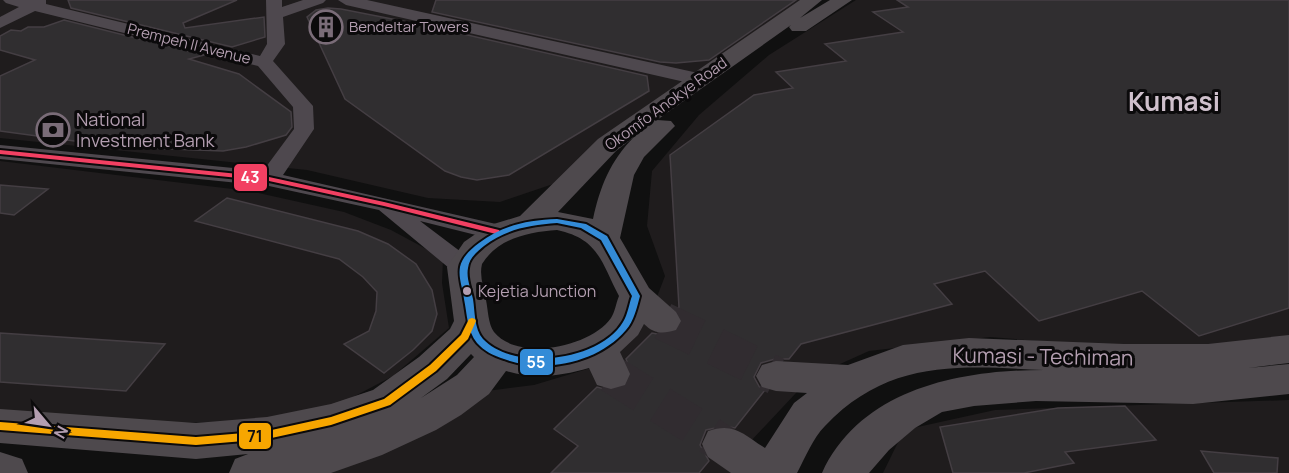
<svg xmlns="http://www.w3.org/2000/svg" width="1289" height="473" font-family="Manrope,sans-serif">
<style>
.built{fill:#1f1c1d}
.building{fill:#302e30;stroke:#443e43;stroke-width:1.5}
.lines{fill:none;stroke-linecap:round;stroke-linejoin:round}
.major-tunnel{stroke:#312c30;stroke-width:38;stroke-dasharray:38 20;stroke-linecap:butt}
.minor{fill:#4e484e;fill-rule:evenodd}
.major{fill:#4e494d;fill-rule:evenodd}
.bus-1-casing{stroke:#0b0a0b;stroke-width:4}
.bus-2-casing{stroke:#0b0a0b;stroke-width:4}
.bus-3-casing{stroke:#0b0a0b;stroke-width:4}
.bus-1{fill:#f24062;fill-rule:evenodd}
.bus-2{fill:#338bd7;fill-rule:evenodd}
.bus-3{fill:#f7a600;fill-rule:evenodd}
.bus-dot{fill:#b39eb0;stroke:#0b0a0b;stroke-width:2}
.labels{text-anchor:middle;stroke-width:6;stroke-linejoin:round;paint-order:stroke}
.far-poi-label{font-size:15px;fill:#b39eb0;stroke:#0b0a0b;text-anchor:start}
.far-street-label{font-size:15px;fill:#b39eb0;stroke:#0b0a0b}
.bus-label{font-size:16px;fill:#b39eb0;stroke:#0b0a0b;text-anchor:start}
.poi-label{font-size:18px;fill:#b39eb0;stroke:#0b0a0b;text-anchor:start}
.near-street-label{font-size:21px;fill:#b39eb0;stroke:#0b0a0b}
.far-town-label{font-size:26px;font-weight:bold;fill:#cfc0cc;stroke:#0b0a0b}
.line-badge{stroke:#0b0a0b;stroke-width:2}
.badge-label{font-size:16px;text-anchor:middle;font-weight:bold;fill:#fff}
.pale-badge-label{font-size:16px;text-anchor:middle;font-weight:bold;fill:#111}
</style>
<rect width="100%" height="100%" fill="#101010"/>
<g class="built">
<polygon points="0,0 810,0 556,183 500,202 428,198 307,170 0,138"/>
<polygon points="856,0 1289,0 1289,342 1179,353 990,337 869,351 811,377 749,443 736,473 301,473 456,395 534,385 604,364 648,320 665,276 647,226 652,171 699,115 769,55"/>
<polygon points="0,161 249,191 344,212 391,230 443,258 442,283 449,328 393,376 334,407 260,423 81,422 0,413"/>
<polygon points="1289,400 1289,473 883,473 904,430 995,410"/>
</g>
<g class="building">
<polygon points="68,0 237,0 183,23 185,28 264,17 265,37 232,47 71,8"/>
<polygon points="436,0 796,0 709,60 676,63 660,62 432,12"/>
<polygon points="897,0 1289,0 1289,308 1199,336 1142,291 1039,321 985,271 934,284 952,304 801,344 789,359 775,359 761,363 754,377 760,388 765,390 735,428 725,426 706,430 700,445 709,461 699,473 551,473 578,446 554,429 597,387 612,391 626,387 632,375 626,359 652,333 663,335 677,332 683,322 676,309 679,307 670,155 754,95 793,88 776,72 846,61 825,44 903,32 873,12 908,7"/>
<polygon points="328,8 341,9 428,26 647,76 649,91 509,175 477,180 461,177 445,171 345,99 307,17 316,10"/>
<polygon points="64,20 204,55 189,59 239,74 291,112 292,127 286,135 246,147 223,151 119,147 0,131 0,76 35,60 0,50 0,36 11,30 21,31 28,27 44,27"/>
<polygon points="0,185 48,189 14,215 0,213"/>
<polygon points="227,198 358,231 388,244 416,264 432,290 437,314 432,331 413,350 384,373 344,344 369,331 376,311 377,292 363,277 339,259 195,221"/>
<polygon points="0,333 165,344 126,391 0,382"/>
<polygon points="1125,406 1156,440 1065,452 1074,463 1024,473 953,473 940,427 1058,408"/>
<polygon points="1201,451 1278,458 1277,473 1214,473"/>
</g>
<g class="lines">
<g class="major-tunnel">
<polyline points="663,321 776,376"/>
<polyline points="611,374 723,444"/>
</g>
<g class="minor">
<polygon points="3,0 46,0 46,4 260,56 267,44 266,0 282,0 282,7 303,0 326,0 323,3 283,17 285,44 273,61 313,106 314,129 283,175 496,224 505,226 509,232 505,238 496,240 420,221 473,261 477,267 473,273 464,276 455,273 379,210 269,186 0,159 0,145 263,171 294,129 293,107 258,66 35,11 0,28 0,17 19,7 6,3"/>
<polygon points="338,0 367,0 698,73 705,75 707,79 705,83 698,85 346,5"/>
</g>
<g class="major">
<path d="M800,0H822L800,18L830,0H852L806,31H792L789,27L791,25L657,120L671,121L675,126L644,157L634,175L620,238L649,288L676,312L681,321L676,330C663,334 654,334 644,324L638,335L620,352L630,374L625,385L611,389L597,385L589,368C561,376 534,380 506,371L489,394L461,415L436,430L382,455L331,473H229L235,459L248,454L196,459L0,443V409L196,423L267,417L331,404L373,390L419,357L450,329L454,321L447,267L464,242L487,226L520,216L598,139ZM634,137C610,161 600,187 593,219L558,212L616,151ZM557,230C599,239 601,262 619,296C616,303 615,312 611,318C591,347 518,362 494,332C488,324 488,309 486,300C484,288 479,276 482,264C498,238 529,232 557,230ZM471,354L474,357L457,375L421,398L447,379Z"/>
<path d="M1289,335V363L1248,368L1289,364V394L1193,404L1036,401L974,406L942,412L915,428L889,450L869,473H822C861,389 959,370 1044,370C959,366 889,359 825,426C813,438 805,458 797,473H731L708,457L702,444L708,431C734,422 743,434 765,448L794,403L807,393L776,391L762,387L756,376L762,365L776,361L848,365L903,345L969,338L1124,344H1208Z"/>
<polygon points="0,452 22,459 28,473 0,473"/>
</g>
<defs>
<polygon id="bus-1" points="0,150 269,177 384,202 499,230 500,232 496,234 384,206 269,181 0,154"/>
<path id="bus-2" d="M557,219L586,224L607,236L640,296C637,307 634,321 626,330C598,363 544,374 504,359C494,356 484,351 477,343C467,331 467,313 464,299C463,289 458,278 460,267C462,257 471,249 479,243C503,225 528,220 557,219ZM557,223L581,228L601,240L632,296C629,304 628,314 623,322C600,361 514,372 483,339C474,329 475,311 473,299C471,289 466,278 468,268C469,258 477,252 484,246C506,229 530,225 557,223Z"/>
<polygon id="bus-3" points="472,318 475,319 476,321 468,339 436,371 390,405 331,425 267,439 196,445 0,430 0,422 196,437 267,431 331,417 384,399 430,365 461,335 469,319"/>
</defs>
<use href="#bus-1" class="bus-1-casing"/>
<use href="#bus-2" class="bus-2-casing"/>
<use href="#bus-3" class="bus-3-casing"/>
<use href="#bus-1" class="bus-1"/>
<use href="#bus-2" class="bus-2"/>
<use href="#bus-3" class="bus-3"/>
</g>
<defs>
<symbol id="building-ring" viewBox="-11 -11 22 22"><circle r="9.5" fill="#0b0a0b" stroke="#7a6c78" stroke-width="1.5"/><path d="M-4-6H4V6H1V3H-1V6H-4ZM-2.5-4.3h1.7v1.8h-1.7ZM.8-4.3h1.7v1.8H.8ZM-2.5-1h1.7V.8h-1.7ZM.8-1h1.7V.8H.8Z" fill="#7a6c78"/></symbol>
<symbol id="bank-ring" viewBox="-11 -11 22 22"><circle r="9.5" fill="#0b0a0b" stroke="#7a6c78" stroke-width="1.5"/><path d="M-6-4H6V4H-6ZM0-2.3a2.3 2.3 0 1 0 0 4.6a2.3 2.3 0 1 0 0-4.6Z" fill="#7a6c78"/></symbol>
</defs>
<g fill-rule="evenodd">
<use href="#building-ring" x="307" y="8" width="38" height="38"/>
<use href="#bank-ring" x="34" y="111" width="38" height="38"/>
</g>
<circle class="bus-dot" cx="467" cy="291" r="5"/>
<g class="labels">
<g class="far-poi-label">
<text x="349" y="32">Bendeltar Towers</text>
</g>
<g class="far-street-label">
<text transform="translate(189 44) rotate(14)" y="5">Prempeh II Avenue</text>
<text transform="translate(666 104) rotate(-36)" y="5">Okomfo Anokye Road</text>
</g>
<g class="bus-label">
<text x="478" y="297">Kejetia Junction</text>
</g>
<g class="poi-label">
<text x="76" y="126">National<tspan x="76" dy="21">Investment Bank</tspan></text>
</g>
<g class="near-street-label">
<text transform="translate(1043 357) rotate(1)" y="7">Kumasi - Techiman</text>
</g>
<g class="far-town-label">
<text x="1174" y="111">Kumasi</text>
</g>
</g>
<g class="line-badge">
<rect x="233" y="163" width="35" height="29" rx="6" fill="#f24062"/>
<rect x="519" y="348" width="35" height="28" rx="6" fill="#338bd7"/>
<rect x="238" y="422" width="34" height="28" rx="6" fill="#f7a600"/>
</g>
<g class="badge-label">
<text x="250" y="183">43</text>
<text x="536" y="368">55</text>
</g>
<g class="pale-badge-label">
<text x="255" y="442">71</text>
</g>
<g transform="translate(48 425) rotate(119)" stroke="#0b0a0b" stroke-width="4.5" paint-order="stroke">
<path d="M0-4.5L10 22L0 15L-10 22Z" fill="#b39eb0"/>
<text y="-9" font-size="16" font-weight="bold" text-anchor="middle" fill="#b39eb0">N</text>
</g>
</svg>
